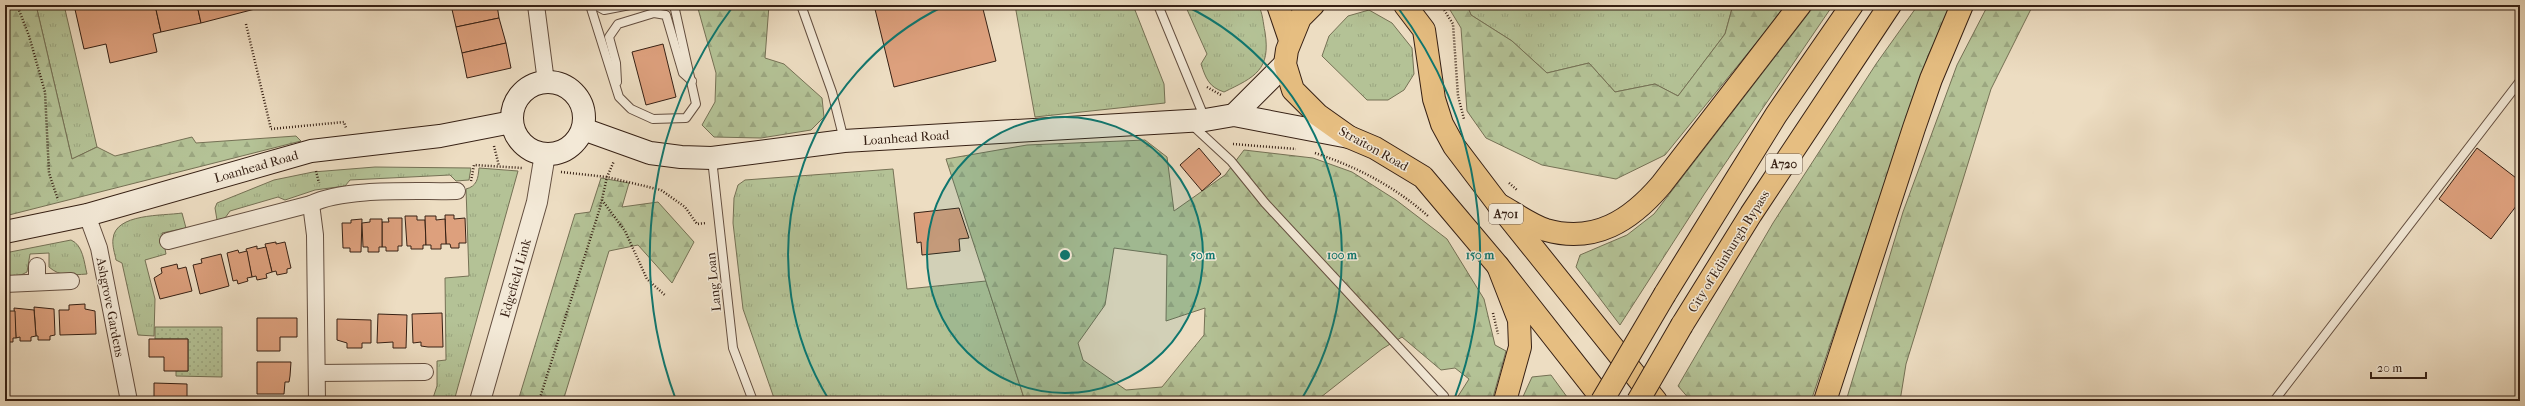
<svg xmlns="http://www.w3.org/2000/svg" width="2525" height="406" font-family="'IM FELL French Canon',serif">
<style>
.grass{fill:url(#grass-tufts);stroke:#757155}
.forest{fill:url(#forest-firs);stroke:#757155;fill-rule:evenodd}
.park{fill:url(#park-dots);stroke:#757155}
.building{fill:#dda07d;stroke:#362014}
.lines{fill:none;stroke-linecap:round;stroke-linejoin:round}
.service-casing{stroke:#644f40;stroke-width:10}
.minor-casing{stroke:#644f40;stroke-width:18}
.tertiary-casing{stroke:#644f40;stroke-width:22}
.secondary-casing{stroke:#362014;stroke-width:24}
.primary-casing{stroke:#362014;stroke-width:24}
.trunk-casing{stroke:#362014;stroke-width:24}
.path{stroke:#362014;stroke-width:2.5;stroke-dasharray:1 2;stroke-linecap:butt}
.service{stroke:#f3e9d7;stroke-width:8}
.minor{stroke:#f3e9d7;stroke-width:16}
.tertiary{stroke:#f3e9d7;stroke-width:20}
.secondary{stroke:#f3e9d7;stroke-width:22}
.primary{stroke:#e6be81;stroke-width:22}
.trunk{stroke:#e6be81;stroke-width:22}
.trunk-bridge-casing{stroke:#362014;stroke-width:24;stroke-linecap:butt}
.trunk-bridge{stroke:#e6be81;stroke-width:22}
.ring{fill:none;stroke:#0f766e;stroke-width:2}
.labels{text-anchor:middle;stroke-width:3;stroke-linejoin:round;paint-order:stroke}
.shield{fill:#f3e9d7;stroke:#6f5c4e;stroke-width:1}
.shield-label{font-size:12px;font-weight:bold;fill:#362014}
.street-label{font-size:13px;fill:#362014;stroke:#f3e9d7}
.centre{fill:#0f766e;stroke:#f3e9d7;stroke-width:2}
.ring-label{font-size:12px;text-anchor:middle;font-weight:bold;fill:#0f766e;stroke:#f3e9d7;stroke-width:3;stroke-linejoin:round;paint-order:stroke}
</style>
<defs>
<pattern id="grass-tufts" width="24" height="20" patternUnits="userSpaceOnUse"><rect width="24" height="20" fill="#b4c296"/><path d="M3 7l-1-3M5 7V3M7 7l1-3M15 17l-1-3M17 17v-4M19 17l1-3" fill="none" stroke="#9ba680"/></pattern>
<pattern id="forest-firs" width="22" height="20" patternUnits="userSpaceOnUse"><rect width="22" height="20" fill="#b4c296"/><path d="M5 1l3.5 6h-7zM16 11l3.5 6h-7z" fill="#9ba680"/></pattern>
<pattern id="park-dots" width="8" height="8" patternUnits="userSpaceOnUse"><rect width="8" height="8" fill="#b4c296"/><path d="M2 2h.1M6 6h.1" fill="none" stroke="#9ba680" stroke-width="1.8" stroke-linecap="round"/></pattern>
</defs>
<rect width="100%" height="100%" fill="#edddc2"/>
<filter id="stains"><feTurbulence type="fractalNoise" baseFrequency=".005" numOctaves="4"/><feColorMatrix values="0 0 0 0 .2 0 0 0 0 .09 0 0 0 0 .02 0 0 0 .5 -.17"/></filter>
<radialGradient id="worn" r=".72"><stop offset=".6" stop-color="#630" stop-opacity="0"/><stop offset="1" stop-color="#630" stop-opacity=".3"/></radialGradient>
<g class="grass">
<polygon points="36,5 64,5 97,147 72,159"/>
<polygon points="1015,5 1133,5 1164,84 1165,103 1035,117"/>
<path d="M1185,5H1258C1263,13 1263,23 1265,32C1271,70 1255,77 1224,92C1209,87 1206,79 1201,64L1207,54Z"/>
<polygon points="1467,5 1733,5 1725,34 1678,96 1655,84 1615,92 1589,63 1547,73 1512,41 1471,15"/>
<polygon points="1369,10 1392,23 1412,48 1414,74 1404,90 1388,100 1367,100 1322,56 1329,36 1348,16"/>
<polygon points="375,167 471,168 469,180 456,181 450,175 350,180 345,186 315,190 285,200 278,197 230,211 225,218 217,220 215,208 217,203 274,180 313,172"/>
<path d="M479,168L518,171L454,401H432L437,386V361L446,360L445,278L469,276L466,189C477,186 478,179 479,168Z"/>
<polygon points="893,169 907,289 986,281 1025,401 775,401 743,309 733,223 734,198 738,185 745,180"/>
<path d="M182,213L186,228L162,233L166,254L145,260L155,299L154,336L138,335L122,263L116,260C115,254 112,246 113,239C115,213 163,216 182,213Z"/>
<path d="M71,240C83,245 84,262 87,274C72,275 60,277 49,267V253L30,254L27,272L21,275L5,277V253Z"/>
</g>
<g class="forest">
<polygon points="5,5 36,5 72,159 97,147 115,156 192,137 196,143 296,136 301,141 5,216"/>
<polygon points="697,5 769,5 765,58 784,64 822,98 824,117 811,130 761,138 714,137 702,125 715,102 716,73"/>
<polygon points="1447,5 1467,5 1471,15 1512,41 1547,73 1589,63 1615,92 1655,84 1678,96 1725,34 1733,5 1787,5 1665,155 1616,179 1542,165 1486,138 1467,111 1461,28"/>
<polygon points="1815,5 1833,5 1705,193 1620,325 1576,267 1580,255 1627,235 1654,214"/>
<polygon points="1918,5 1953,5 1928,56 1811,401 1691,401 1678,386 1773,223 1876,64"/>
<polygon points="1988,5 2033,5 1991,89 1906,364 1900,401 1846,401 1903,212 1957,65"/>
<path d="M1145,140L1167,157L1174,211L1225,175L1244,150L1313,158L1352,172L1396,200L1447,239L1484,299L1495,345L1506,351L1492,401H1455L1469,379L1455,368L1441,370L1402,337L1382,349L1316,401H1025L946,159L1027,145ZM1114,248L1167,255L1166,321L1205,308L1204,335L1162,387L1126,390L1083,360L1078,343L1105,305Z"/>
<polygon points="601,178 629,183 622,207 658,202 694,242 672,283 638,245 609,251 563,401 518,401 575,214 590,212"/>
<polygon points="1551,375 1570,401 1521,401 1532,377"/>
</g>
<polygon class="park" points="155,327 222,327 222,377 176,376 176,371 188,371 188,339 155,339"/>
<g class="building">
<polygon points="74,5 155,5 161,32 153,34 157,52 110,63 106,44 84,49"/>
<polygon points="155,5 197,5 201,23 161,32"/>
<polygon points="197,5 254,5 255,9 201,23"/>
<polygon points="254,5 272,5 255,9"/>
<polygon points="451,5 497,5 499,18 456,27"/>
<polygon points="874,5 982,5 996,61 894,87"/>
<polygon points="499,18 506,43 462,53 456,27"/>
<polygon points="506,43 511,68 467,78 462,53"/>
<polygon points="663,44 676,97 646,105 632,52"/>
<polygon points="1199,148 1221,174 1202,191 1180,165"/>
<polygon points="2477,148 2520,181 2520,201 2491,239 2439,199"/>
<polygon points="959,208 969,238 959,239 960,251 922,255 921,242 917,243 914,213"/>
<polygon points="445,215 454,215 454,219 465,218 466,243 459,243 459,248 451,248 450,244 446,244"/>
<polygon points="405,216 417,216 417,220 425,220 426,245 423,245 423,249 411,249 411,246 407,246"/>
<polygon points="425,216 436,216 436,220 445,219 446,244 441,244 441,249 431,249 431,245 426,245"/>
<polygon points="388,218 402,218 402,246 398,246 398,251 386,251 386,247 382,247 382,222 389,222"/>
<polygon points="362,219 361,252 350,252 350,248 343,248 342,223 351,223 351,220"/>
<polygon points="370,219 382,219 382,247 379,247 379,252 368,252 368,247 363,247 362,223 370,222"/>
<polygon points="276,242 276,244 285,242 291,268 287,269 287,273 277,275 276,271 272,272 265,244"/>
<polygon points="257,246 257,249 266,247 272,272 266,274 267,278 257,280 256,276 252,277 246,249"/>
<polygon points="238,250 239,253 247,251 252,277 247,278 248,281 238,284 237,280 233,281 227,253"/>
<polygon points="221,254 229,286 200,294 193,265 202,263 201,259"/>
<polygon points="177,264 178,269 186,267 192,291 160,299 154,278 162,273 161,268"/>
<polygon points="85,304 85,309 95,311 96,334 60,335 59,310 69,310 69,305"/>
<polygon points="34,307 54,309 55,335 50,336 50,340 38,340 38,336 36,336"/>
<polygon points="14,308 34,310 36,336 31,337 31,341 20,341 20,337 16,338"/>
<polygon points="5,309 8,311 15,311 16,338 13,338 13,342 5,342"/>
<polygon points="442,313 443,347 428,347 421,346 421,342 413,343 412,314"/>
<polygon points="378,314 407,315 406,348 393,348 393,342 377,343"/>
<polygon points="257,318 297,318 297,337 280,337 280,351 257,351"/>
<polygon points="337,319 371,320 371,343 362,343 362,348 347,348 347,343 337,340"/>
<polygon points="149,339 188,339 188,371 164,371 164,357 149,357"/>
<polygon points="257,362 291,362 290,376 289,382 285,382 284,394 257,394"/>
<polygon points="154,383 187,384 187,401 159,401 160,397 154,397"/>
<polygon points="110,398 110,401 86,401"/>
<polygon points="257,399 290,400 290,401 257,401"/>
</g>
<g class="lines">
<defs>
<g id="service">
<polyline points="590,5 619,97 631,109 653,119 686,118 696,104 674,5"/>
<polyline points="595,5 604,10 630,5"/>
<polyline points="801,5 832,92 844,140"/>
<polyline points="1158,5 1205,119"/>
<polyline points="617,82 616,63 609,37 618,24 654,13 666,15 683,73 692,81"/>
<polyline points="1191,124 1231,161 1265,203 1444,396 1440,401"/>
<polyline points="712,159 733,348 753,401"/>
<polyline points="2274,401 2520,81"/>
</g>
<g id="minor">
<polyline points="536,5 546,82"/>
<polyline points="311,204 315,235 317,401"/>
<polyline points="87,215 99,248 129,401"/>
<path d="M168,241L311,204C345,187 418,192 457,191"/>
<polyline points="37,282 37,266"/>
<polyline points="5,284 71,281"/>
<polyline points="317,373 425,372"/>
</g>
<polyline id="tertiary" points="480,401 537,202 545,154"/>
<g id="secondary">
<circle cx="548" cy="118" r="36"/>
<polyline points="1234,115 1285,64"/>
<polyline points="583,129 650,153 681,157 712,158 844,141 1205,120 1234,115 1349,137"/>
<polyline points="5,232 87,215 311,151 440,136 512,122"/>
</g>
<g id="primary">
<polyline points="1278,5 1290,40"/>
<polyline points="1313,5 1300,18 1287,50 1285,64 1293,90 1318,115 1349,137 1375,148 1423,177 1498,266 1604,401"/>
<polyline points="1405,5 1424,30 1434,99 1442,124 1454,146 1498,204 1656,401"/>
</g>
<g id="trunk">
<path d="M1498,204C1513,212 1530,225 1546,230C1595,244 1631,220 1661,185L1800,5"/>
<polyline points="1498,266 1519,320 1520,347 1505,401"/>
<polyline points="1665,294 1776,115 1852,5"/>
<polyline points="1682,325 1751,214 1890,5"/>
<polyline points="1825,401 1914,128 1931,79 1962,5"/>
</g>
</defs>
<use href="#service" class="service-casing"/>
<use href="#minor" class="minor-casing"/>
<use href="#tertiary" class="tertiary-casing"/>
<use href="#secondary" class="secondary-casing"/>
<use href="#primary" class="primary-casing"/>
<use href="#trunk" class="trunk-casing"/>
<g class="path">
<polyline points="17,5 29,36 45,92 49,173 58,200"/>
<polyline points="1441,5 1453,24 1458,96 1464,119"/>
<polyline points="246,24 271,129 344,122 346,128"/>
<polyline points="1207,87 1221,95"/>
<polyline points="1233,144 1296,149"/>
<polyline points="494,146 499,166"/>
<path d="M1315,153C1357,167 1394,186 1428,216"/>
<polyline points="316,171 319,183"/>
<polyline points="561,172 607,177 661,190 685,207 697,224 706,223"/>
<polyline points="471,181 474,165 522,168"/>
<polyline points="1509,183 1517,190"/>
<polyline points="602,200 625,231 647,279 666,296"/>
<polyline points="1493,313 1498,334"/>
<polyline points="539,401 600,208 607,177 614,161"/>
</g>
<use href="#service" class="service"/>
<use href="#minor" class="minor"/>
<use href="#tertiary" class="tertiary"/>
<use href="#secondary" class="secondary"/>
<use href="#primary" class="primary"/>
<use href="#trunk" class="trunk"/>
<defs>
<g id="trunk-bridge">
<polyline points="1602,401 1665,294"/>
<polyline points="1638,401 1682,325"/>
</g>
</defs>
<use href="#trunk-bridge" class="trunk-bridge-casing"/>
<use href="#trunk-bridge" class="trunk-bridge"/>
</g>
<circle cx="1065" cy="255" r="138" fill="#0f766e" fill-opacity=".12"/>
<g class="ring">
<circle cx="1065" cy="255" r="138"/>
<path d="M829 400A277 277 0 0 1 944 6M1186 6A277 277 0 0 1 1301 400"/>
<path d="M676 400A415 415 0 0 1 734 5M1396 5A415 415 0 0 1 1454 400"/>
</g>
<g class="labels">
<g class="shield">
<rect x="1766" y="154" width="36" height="20" rx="3"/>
<rect x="1489" y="204" width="34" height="20" rx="3"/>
</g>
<g class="shield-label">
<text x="1784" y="168">A720</text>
<text x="1506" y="218">A701</text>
</g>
<g class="street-label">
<text transform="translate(906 137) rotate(-4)" y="5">Loanhead Road</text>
<text transform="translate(1374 148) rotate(29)" y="5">Straiton Road</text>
<text transform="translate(256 166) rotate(-16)" y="5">Loanhead Road</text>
<text transform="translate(1728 251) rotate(-58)" y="5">City of Edinburgh Bypass</text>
<text transform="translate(515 278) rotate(-74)" y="5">Edgefield Link</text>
<text transform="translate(713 282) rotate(-96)" y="5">Lang Loan</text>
<text transform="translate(111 307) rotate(79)" y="5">Ashgrove Gardens</text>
</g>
</g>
<circle cx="1065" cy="255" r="6" class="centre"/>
<g class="ring-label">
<text x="1203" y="259">50 m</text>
<text x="1342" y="259">100 m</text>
<text x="1480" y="259">150 m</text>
</g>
<rect width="2525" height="406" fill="none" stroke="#edddc2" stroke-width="20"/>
<rect x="6" y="6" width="2513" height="394" fill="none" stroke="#362014" stroke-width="2"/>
<rect x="10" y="10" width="2505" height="386" fill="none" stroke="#362014"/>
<path d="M2371 372v6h55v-6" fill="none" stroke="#362014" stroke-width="2"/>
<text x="2377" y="372" font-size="12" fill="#362014" stroke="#f3e9d7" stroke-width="3" paint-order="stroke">20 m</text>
<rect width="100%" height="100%" filter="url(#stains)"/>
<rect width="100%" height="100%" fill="url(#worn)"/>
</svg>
